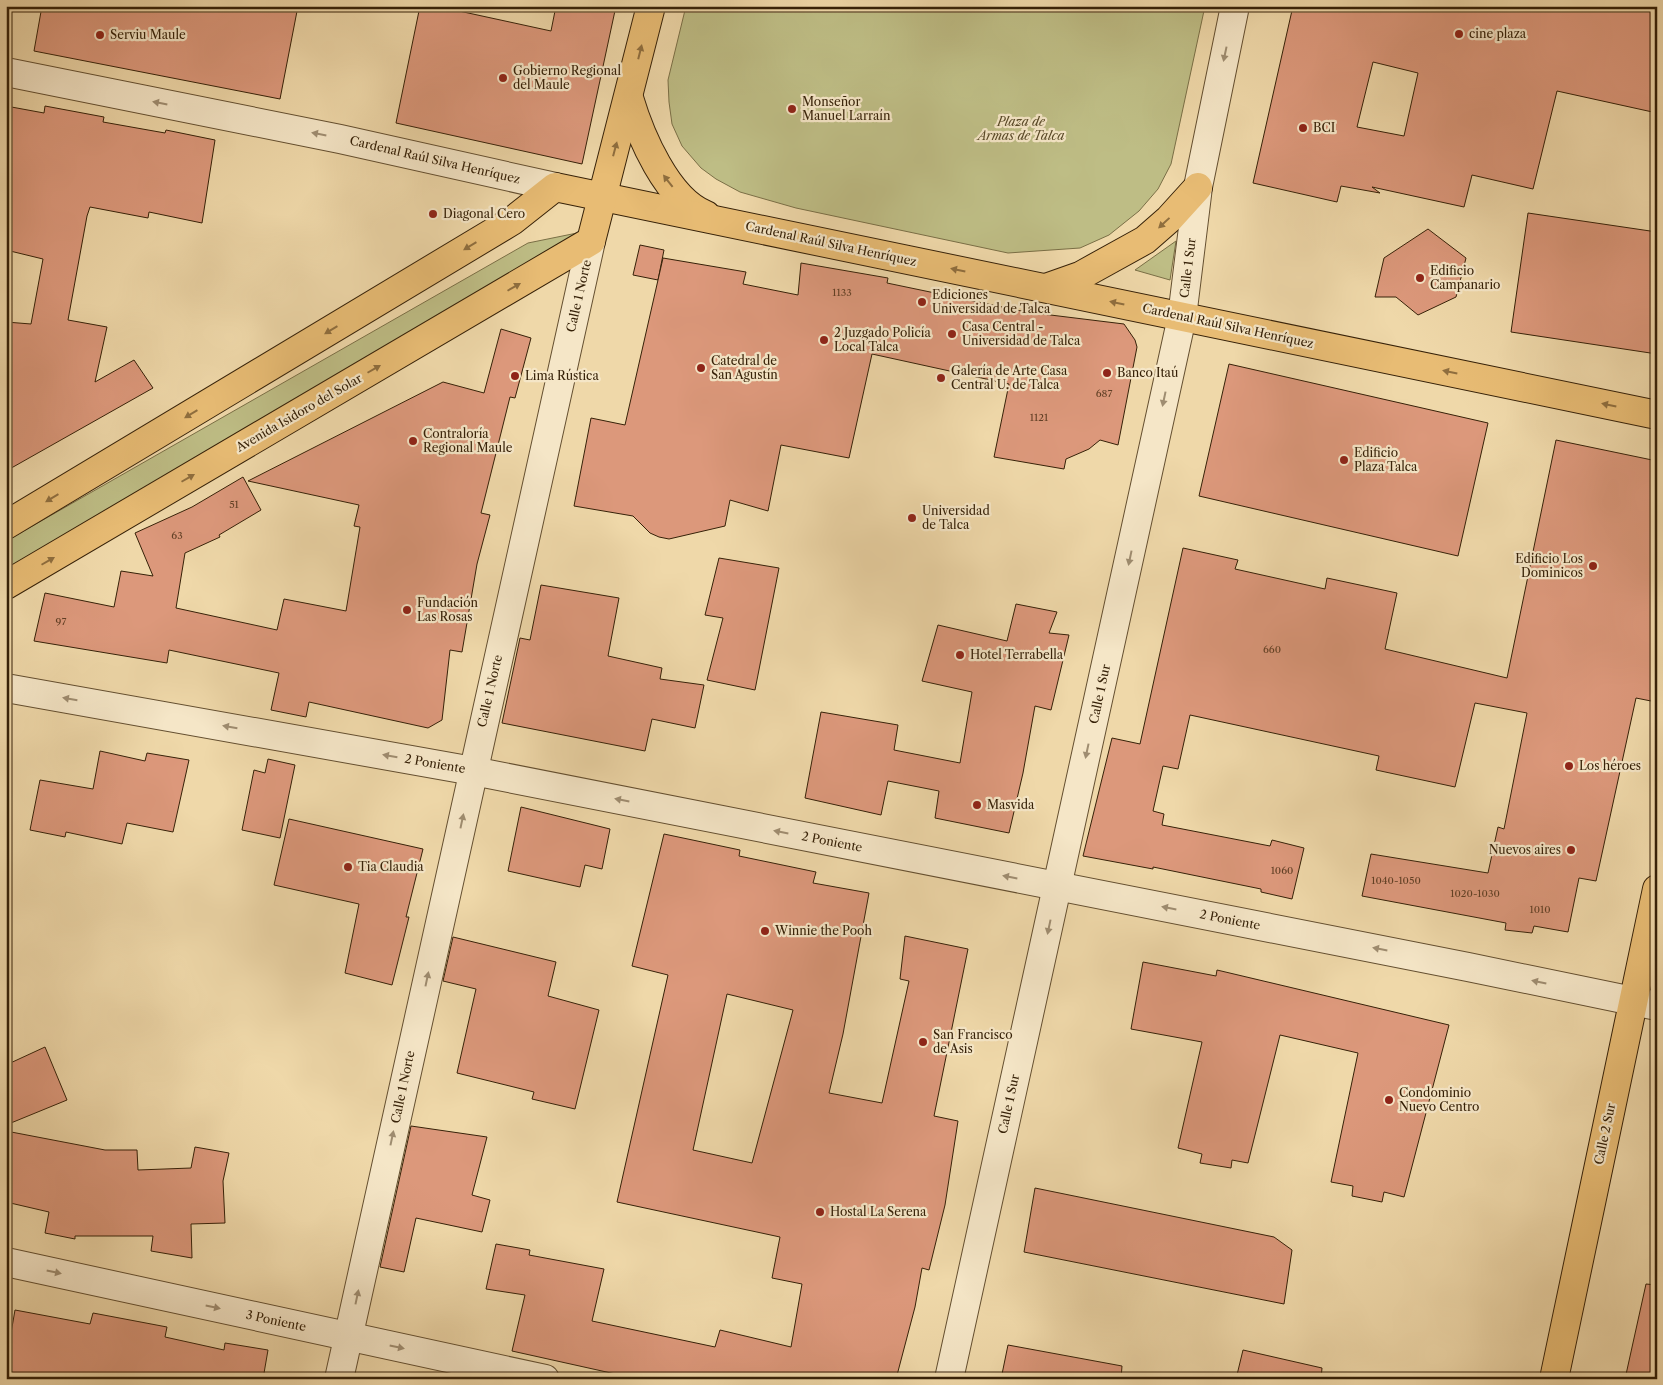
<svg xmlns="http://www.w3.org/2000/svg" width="1663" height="1385" font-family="'Libre Caslon Text',serif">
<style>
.green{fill:#bebd85;stroke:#7a6f46}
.building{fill:#dc987b;stroke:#362108;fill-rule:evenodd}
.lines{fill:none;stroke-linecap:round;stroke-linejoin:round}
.minor-casing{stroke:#644f30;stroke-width:30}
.major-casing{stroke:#362108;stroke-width:30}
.minor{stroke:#f5e6c7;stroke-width:28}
.major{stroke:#e8bc74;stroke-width:28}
.oneway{fill:#8f6e3e}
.oneway2{fill:#9f8d71}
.poi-dot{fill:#8f2418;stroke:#f5e6c7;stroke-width:2}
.labels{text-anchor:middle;stroke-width:4.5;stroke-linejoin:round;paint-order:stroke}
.number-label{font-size:10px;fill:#603f25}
.poi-label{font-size:12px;fill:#362108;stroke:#f5e6c7;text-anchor:start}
.park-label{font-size:12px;font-style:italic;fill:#584827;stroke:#f5e6c7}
.street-label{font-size:12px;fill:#362108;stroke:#f5e6c7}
</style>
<rect width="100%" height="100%" fill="#efd8a9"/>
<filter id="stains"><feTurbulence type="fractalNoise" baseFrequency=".004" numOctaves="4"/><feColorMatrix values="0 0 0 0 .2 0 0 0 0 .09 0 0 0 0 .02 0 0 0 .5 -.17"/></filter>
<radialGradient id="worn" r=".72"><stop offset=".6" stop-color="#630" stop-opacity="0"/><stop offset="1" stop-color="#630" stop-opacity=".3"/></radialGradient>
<g class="green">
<polygon points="686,6 1205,6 1171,164 1158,189 1139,211 1109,235 1080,248 1008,253 796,208 740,192 716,179 701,168 682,146 672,124 669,102 668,80"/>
<polygon points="582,232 6,572 6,541 528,243"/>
<polygon points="1176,241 1170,280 1135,270"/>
</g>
<g class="building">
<polygon points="42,6 298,6 280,99 34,51"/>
<polygon points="420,6 436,6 551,31 556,6 616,6 582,164 396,123"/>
<path d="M1293,6H1657V113L1557,91L1533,189L1472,175L1464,207L1372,187L1380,193L1341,186L1337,202L1253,183ZM1373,62L1418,73L1404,136L1357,127Z"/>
<polygon points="6,106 44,113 45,106 104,117 103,122 165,133 166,130 215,140 202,223 149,212 148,218 90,207 87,216 68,320 107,327 95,382 134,360 153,388 6,471 6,322 31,324 43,259 6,250"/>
<polygon points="1528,213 1657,232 1657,354 1511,332"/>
<polygon points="1428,229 1466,258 1456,297 1418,315 1396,297 1375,297 1384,258"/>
<polygon points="640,245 664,250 658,280 633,275"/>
<polygon points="663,258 746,272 743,284 798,295 801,263 888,278 887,283 1026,312 1124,324 1135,340 1137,347 1118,445 1100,440 1089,449 1066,459 1064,469 994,457 1009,384 872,354 849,458 781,445 768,511 730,500 725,526 669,539 659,537 650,533 633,516 574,506 591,418 625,425"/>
<polygon points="501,329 531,338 515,398 510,397 481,513 490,515 477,564 462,652 450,650 442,720 428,728 309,702 306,717 271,710 279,673 169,650 167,663 34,641 45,593 114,607 121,571 153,576 135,533 192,507 243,477 261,510 219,535 220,537 185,553 176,608 277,630 284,599 346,611 360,527 354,526 359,505 248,481 443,382 484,393"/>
<polygon points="1229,364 1488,423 1458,556 1199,496"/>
<polygon points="1556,440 1657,461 1657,675 1651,701 1636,698 1596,881 1579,878 1568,932 1534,926 1532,933 1505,930 1506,923 1362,896 1371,854 1488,873 1498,827 1504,829 1527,713 1475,703 1455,787 1376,770 1379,756 1190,715 1178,769 1163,766 1153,811 1164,814 1162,825 1270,846 1272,840 1304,848 1292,899 1261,892 1261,889 1153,867 1153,869 1083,856 1112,738 1140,744 1183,548 1238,560 1235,569 1325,589 1327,578 1397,593 1385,649 1507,678"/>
<polygon points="719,558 779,568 755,690 707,680 723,618 705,615"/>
<polygon points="541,585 619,598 608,656 662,668 660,679 704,685 695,728 652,719 645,751 502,723 520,638 530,640"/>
<polygon points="1016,604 1057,612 1049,633 1069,635 1051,710 1035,706 1023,773 1009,833 935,818 939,791 888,781 881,815 805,798 821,712 898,725 894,750 960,763 972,692 922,681 938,625 1007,641"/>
<polygon points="100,751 145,761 147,753 189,760 173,832 127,823 122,844 66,832 65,837 30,830 40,780 93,789"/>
<polygon points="268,759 295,765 280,838 242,830 254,770 265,773"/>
<polygon points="521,807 610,829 602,869 585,865 580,887 508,871"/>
<polygon points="289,819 423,849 406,917 409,917 392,985 345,973 359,904 274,885"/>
<path d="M664,834L740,850L739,856L816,872L813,883L869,893L843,1034L829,1093L882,1103L909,981L900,979L905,936L968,949L934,1116L958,1121L945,1205L929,1270L922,1268L915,1307L896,1379H638L512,1351L525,1295L486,1289L496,1244L530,1250L529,1255L604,1269L592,1321L715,1347L720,1330L791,1347L802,1284L772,1278L780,1237L617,1202L668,975L632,966ZM727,994L793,1010L752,1163L693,1150Z"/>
<polygon points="453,937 556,962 548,996 599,1010 575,1109 532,1099 534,1092 457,1073 476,989 443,981"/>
<polygon points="1143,962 1216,976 1217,970 1449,1025 1404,1197 1384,1192 1382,1202 1352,1196 1353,1186 1331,1182 1358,1053 1280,1035 1248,1163 1232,1160 1231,1168 1200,1163 1202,1154 1178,1148 1202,1042 1131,1029"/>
<polygon points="45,1047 67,1100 6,1125 6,1065"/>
<polygon points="411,1126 487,1137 472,1195 490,1200 482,1232 416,1218 404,1272 380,1267"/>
<polygon points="6,1131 105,1150 137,1150 138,1170 191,1168 195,1147 229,1153 223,1181 225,1223 191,1224 192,1258 151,1251 153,1236 75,1236 75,1239 45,1233 49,1212 6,1202"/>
<polygon points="1035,1188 1274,1237 1292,1250 1284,1304 1024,1252"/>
<polygon points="1646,1284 1657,1285 1657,1379 1625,1379"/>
<polygon points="15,1310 90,1324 93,1313 167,1327 165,1337 224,1350 225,1343 268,1350 263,1379 6,1379 6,1362"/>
<polygon points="1008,1345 1122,1366 1121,1379 1001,1379"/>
<polygon points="1243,1350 1322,1368 1321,1379 1236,1379"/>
</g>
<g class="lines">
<defs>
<g id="minor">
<polyline points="6,72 340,139 555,187"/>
<polyline points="6,688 473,771 1468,967 1657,1006"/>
<polyline points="6,1262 545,1379"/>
<polyline points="339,1379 591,241"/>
<polyline points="949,1379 1182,317 1198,187 1235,6"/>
</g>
<g id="major">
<path d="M629,98C640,135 667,200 706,215"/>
<polyline points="1046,288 1080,276 1145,240 1169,219 1198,187"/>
<polyline points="6,525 512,221 555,187 1657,415"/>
<polyline points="6,585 591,241 651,6"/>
<polyline points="1554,1379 1657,889"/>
</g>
</defs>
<use href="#minor" class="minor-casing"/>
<use href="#major" class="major-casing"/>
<use href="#minor" class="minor"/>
<use href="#major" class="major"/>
</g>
<defs><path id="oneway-solid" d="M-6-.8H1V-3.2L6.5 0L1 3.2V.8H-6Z" transform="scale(1.25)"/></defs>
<g class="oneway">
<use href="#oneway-solid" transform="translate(640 52) rotate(-76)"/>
<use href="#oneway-solid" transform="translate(615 149) rotate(-75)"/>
<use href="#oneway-solid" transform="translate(668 181) rotate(-128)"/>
<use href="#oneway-solid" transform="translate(1164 223) rotate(137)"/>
<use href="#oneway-solid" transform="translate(470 246) rotate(149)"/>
<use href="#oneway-solid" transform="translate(958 270) rotate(-168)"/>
<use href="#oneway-solid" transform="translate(514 287) rotate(-30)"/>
<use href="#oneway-solid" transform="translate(1117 303) rotate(-168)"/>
<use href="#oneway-solid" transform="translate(331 330) rotate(149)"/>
<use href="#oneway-solid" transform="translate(374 369) rotate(-30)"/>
<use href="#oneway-solid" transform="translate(1450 372) rotate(-168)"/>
<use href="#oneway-solid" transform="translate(1609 405) rotate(-168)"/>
<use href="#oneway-solid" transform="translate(191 414) rotate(149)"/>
<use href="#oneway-solid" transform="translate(188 478) rotate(-30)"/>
<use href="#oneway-solid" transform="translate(52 498) rotate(149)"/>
<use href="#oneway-solid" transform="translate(48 561) rotate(-30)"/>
</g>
<g class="oneway2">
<use href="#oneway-solid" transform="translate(1225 54) rotate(102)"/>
<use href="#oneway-solid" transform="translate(160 103) rotate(-169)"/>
<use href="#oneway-solid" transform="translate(319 134) rotate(-169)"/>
<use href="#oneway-solid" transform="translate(1164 399) rotate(102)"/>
<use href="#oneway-solid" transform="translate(1130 558) rotate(102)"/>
<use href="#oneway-solid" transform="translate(70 699) rotate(-170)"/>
<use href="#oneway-solid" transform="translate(230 727) rotate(-170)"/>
<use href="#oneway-solid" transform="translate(1087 751) rotate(102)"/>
<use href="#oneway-solid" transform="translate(390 756) rotate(-170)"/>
<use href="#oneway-solid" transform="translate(622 800) rotate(-169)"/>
<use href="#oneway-solid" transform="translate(462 821) rotate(-78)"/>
<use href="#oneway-solid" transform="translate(781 832) rotate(-169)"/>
<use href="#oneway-solid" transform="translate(1010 877) rotate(-169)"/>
<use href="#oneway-solid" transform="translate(1169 908) rotate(-169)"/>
<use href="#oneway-solid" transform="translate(1049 927) rotate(102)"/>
<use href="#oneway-solid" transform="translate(1380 949) rotate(-169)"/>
<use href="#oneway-solid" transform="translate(427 979) rotate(-78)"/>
<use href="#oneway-solid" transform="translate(1539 982) rotate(-168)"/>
<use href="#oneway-solid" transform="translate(392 1138) rotate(-78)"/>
<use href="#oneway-solid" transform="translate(54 1272) rotate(12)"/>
<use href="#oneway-solid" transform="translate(357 1297) rotate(-78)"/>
<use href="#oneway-solid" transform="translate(213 1307) rotate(12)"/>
<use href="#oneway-solid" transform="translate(397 1347) rotate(12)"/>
</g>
<g class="poi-dot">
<circle cx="1459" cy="34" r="5"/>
<circle cx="100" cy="35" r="5"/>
<circle cx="503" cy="78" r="5"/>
<circle cx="792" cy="109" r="5"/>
<circle cx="1303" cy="128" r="5"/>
<circle cx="433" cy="214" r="5"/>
<circle cx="1420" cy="278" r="5"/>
<circle cx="922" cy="302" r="5"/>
<circle cx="952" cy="334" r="5"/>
<circle cx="824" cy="340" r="5"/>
<circle cx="701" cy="368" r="5"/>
<circle cx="1107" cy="373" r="5"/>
<circle cx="515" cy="376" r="5"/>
<circle cx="941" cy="378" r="5"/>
<circle cx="413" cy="441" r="5"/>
<circle cx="1344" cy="460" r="5"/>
<circle cx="912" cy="518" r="5"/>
<circle cx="1593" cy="566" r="5"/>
<circle cx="407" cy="610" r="5"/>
<circle cx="960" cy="655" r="5"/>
<circle cx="1569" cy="766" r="5"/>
<circle cx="977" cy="805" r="5"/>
<circle cx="1571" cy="850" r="5"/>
<circle cx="348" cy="867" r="5"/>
<circle cx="765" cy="931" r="5"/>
<circle cx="923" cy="1042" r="5"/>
<circle cx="1389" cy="1100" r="5"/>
<circle cx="820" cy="1212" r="5"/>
</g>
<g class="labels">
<g class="number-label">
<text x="842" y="296">1133</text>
<text x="1104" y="397">687</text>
<text x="1039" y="421">1121</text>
<text x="234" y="508">51</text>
<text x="177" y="539">63</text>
<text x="61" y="625">97</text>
<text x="1272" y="653">660</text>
<text x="1282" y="874">1060</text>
<text x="1396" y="884">1040-1050</text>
<text x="1475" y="897">1020-1030</text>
<text x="1540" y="913">1010</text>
</g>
<g class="poi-label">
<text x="1469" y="38">cine plaza</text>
<text x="110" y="39">Serviu Maule</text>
<text x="513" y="75">Gobierno Regional<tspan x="513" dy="14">del Maule</tspan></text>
<text x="802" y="106">Monseñor<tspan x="802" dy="14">Manuel Larraín</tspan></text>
<text x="1313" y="132">BCI</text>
<text x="443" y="218">Diagonal Cero</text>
<text x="1430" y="275">Edificio<tspan x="1430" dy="14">Campanario</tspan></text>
<text x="932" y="299">Ediciones<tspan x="932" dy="14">Universidad de Talca</tspan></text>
<text x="962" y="331">Casa Central -<tspan x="962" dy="14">Universidad de Talca</tspan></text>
<text x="834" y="337">2 Juzgado Policía<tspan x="834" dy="14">Local Talca</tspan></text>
<text x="711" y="365">Catedral de<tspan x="711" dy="14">San Agustín</tspan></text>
<text x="951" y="375">Galería de Arte Casa<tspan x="951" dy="14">Central U. de Talca</tspan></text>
<text x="1117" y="377">Banco Itaú</text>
<text x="525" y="380">Lima Rústica</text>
<text x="423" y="438">Contraloría<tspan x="423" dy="14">Regional Maule</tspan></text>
<text x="1354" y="457">Edificio<tspan x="1354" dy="14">Plaza Talca</tspan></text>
<text x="922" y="515">Universidad<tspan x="922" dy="14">de Talca</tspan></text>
<text x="1583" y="563" text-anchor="end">Edificio Los<tspan x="1583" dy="14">Dominicos</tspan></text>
<text x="417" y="607">Fundación<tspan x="417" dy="14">Las Rosas</tspan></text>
<text x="970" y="659">Hotel Terrabella</text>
<text x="1579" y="770">Los héroes</text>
<text x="987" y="809">Masvida</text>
<text x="1561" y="854" text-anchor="end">Nuevos aires</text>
<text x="358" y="871">Tia Claudia</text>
<text x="775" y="935">Winnie the Pooh</text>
<text x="933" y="1039">San Francisco<tspan x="933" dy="14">de Asis</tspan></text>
<text x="1399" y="1097">Condominio<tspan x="1399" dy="14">Nuevo Centro</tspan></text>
<text x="830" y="1216">Hostal La Serena</text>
</g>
<g class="park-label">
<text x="1021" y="126">Plaza de<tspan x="1021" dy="14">Armas de Talca</tspan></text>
</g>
<g class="street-label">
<text transform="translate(435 160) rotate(13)" y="4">Cardenal Raúl Silva Henríquez</text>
<text transform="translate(831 244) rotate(12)" y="4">Cardenal Raúl Silva Henríquez</text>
<text transform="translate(1188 268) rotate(-83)" y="4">Calle 1 Sur</text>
<text transform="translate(579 296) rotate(-77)" y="4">Calle 1 Norte</text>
<text transform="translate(1228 326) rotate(12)" y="4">Cardenal Raúl Silva Henríquez</text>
<text transform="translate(299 413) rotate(-30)" y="4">Avenida Isidoro del Solar</text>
<text transform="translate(490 691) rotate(-77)" y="4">Calle 1 Norte</text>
<text transform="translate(1100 694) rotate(-78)" y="4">Calle 1 Sur</text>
<text transform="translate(435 764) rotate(10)" y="4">2 Poniente</text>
<text transform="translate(832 842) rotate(11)" y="4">2 Poniente</text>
<text transform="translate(1230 920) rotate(11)" y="4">2 Poniente</text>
<text transform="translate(403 1087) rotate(-78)" y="4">Calle 1 Norte</text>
<text transform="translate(1009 1104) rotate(-78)" y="4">Calle 1 Sur</text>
<text transform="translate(1605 1134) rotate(-78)" y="4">Calle 2 Sur</text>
<text transform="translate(276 1321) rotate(12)" y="4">3 Poniente</text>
</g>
</g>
<rect width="1663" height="1385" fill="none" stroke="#efd8a9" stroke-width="25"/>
<rect x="8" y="8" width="1648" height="1370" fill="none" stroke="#362108" stroke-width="2.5"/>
<rect x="12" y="12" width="1638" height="1360" fill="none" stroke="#362108"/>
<rect width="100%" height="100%" filter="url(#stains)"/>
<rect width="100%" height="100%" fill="url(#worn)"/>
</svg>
